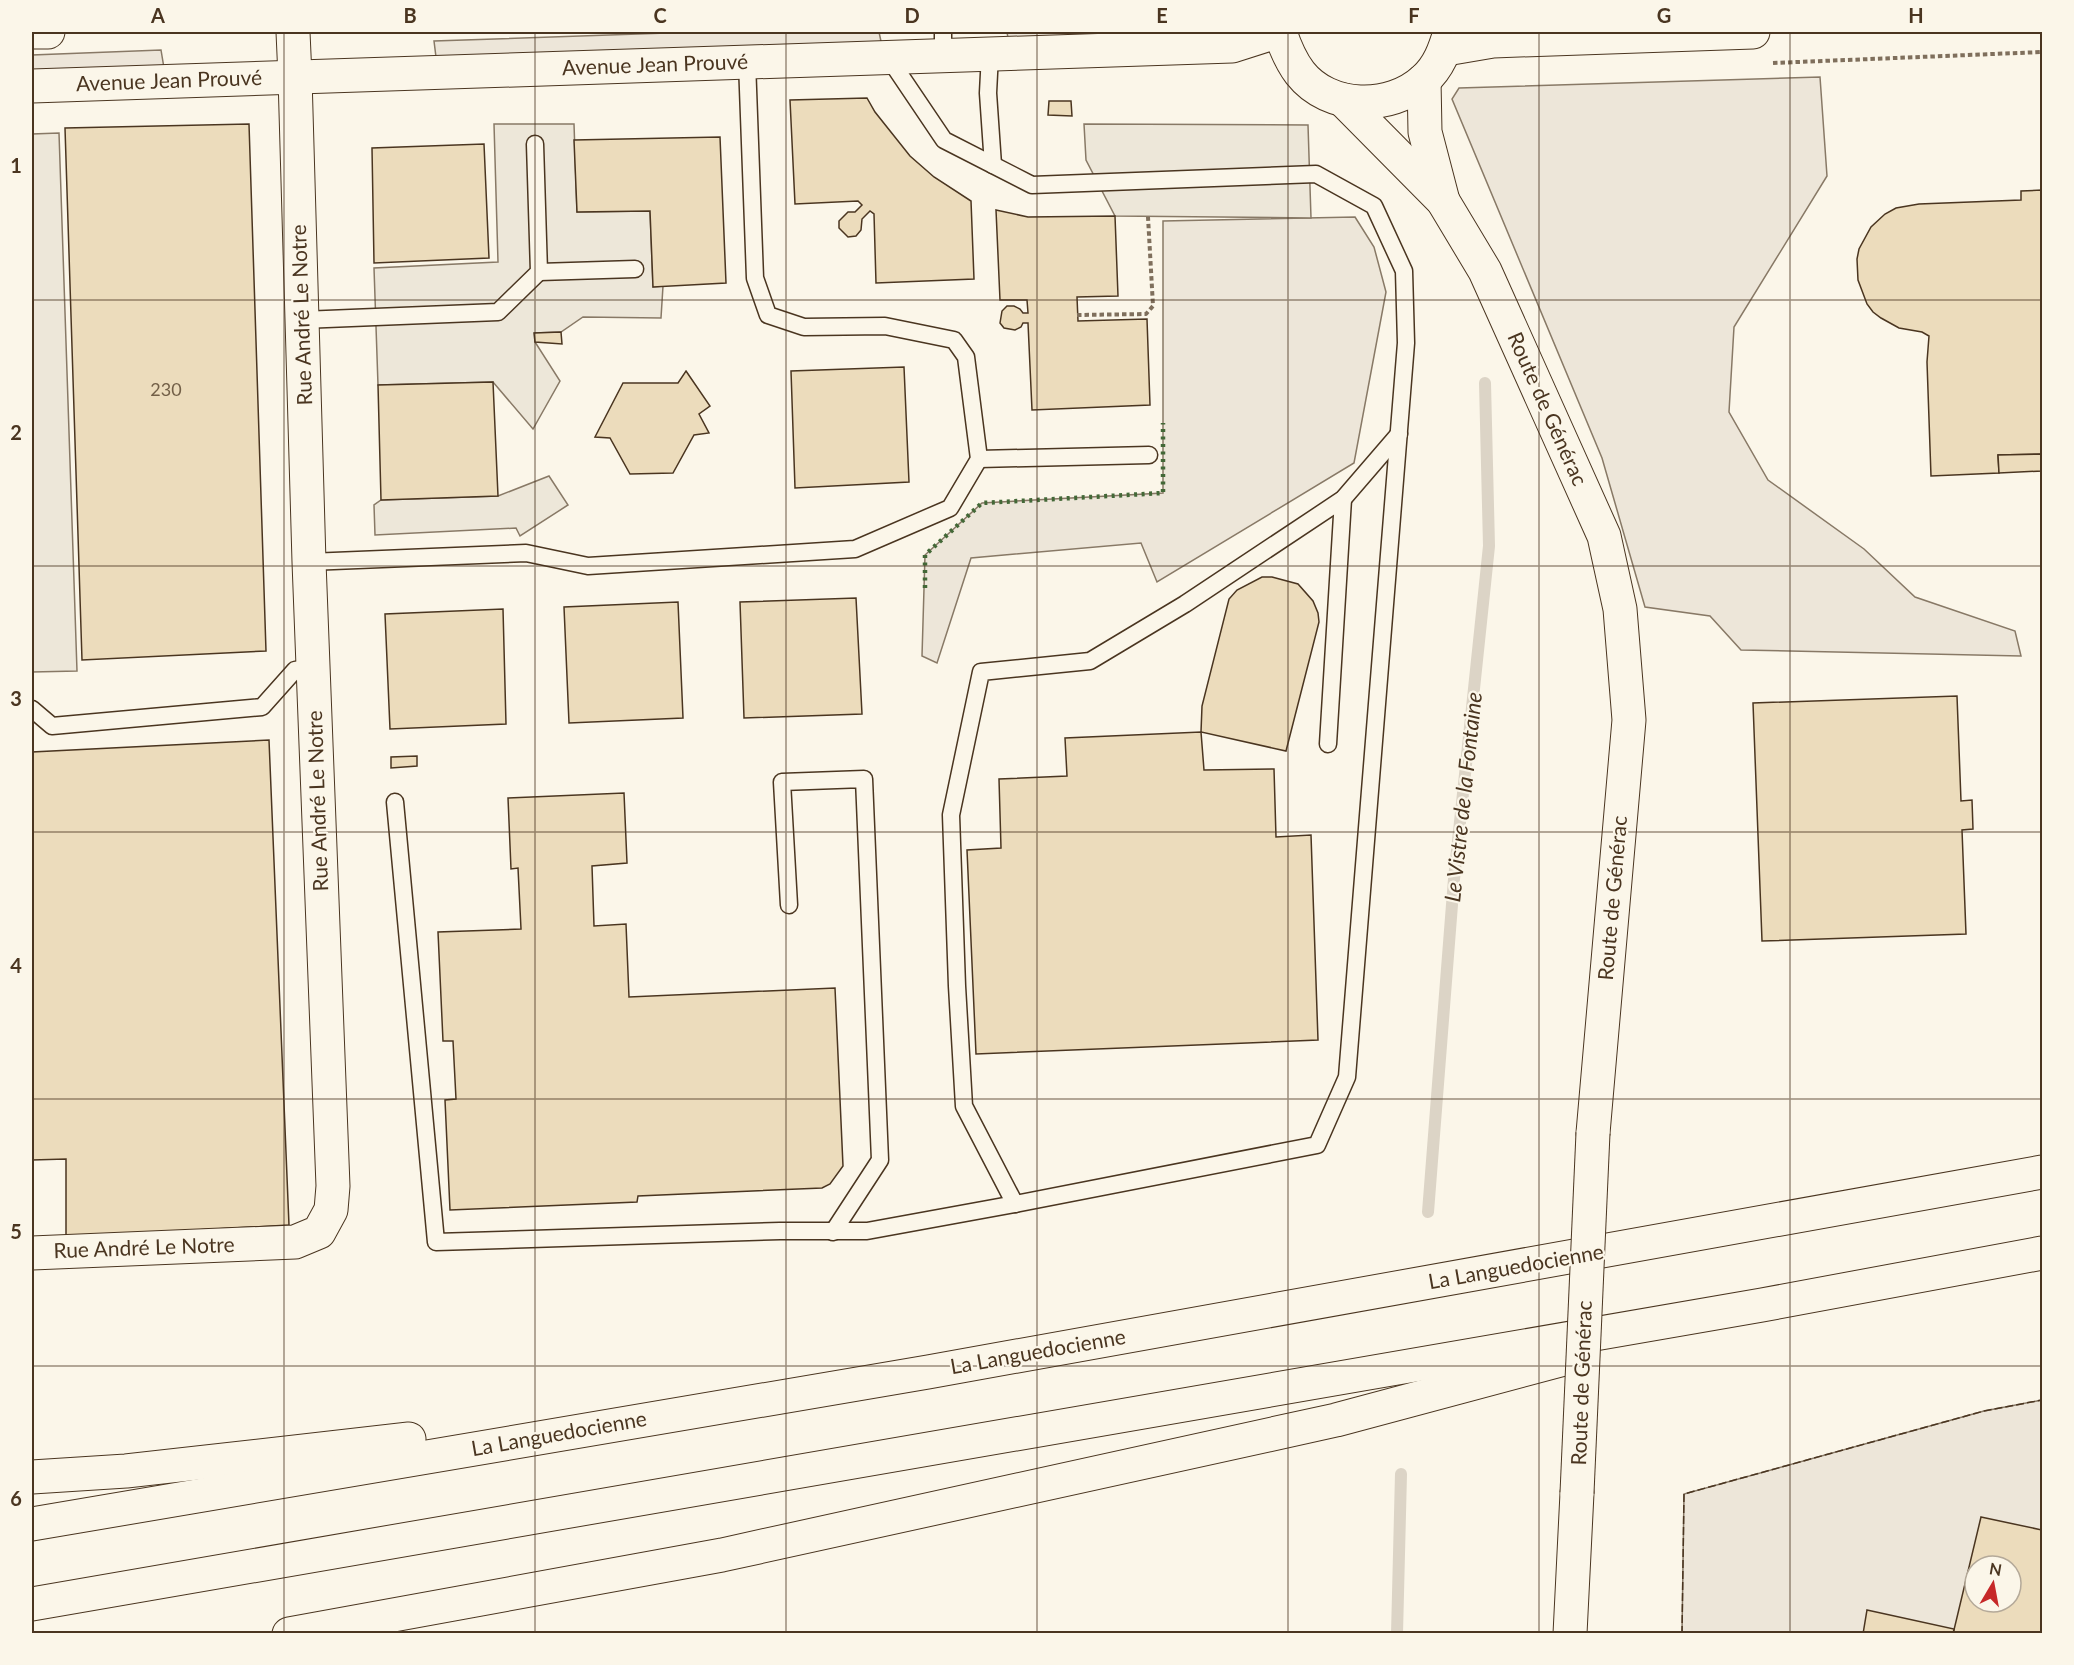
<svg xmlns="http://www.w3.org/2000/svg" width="2074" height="1665" font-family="Lato,sans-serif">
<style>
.green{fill:#ede6d9;stroke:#887966;stroke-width:1.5;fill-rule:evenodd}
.parking{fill:#ede7d9;stroke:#887966;stroke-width:1.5}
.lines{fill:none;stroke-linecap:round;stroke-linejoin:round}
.stream{stroke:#dcd4c6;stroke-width:12}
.building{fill:#ecdcbc;stroke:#4a3520;stroke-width:1.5;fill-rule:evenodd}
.service-casing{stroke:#4a3520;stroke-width:19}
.minor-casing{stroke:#4a3520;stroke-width:35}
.tertiary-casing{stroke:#4a3520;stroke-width:35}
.secondary-casing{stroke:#4a3520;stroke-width:35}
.motorway-casing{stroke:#4a3520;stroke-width:35}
.path{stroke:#7f6f5c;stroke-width:4;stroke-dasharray:4.5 3;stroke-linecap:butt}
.service{stroke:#fbf6e9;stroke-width:16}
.minor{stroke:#fbf6e9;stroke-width:33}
.tertiary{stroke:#fbf6e9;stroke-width:33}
.secondary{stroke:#fbf6e9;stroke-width:33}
.motorway{stroke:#fbf6e9;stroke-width:33}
.secondary-bridge-casing{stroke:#4a3520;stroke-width:35;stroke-linecap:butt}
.secondary-bridge{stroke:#fbf6e9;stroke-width:33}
.hedge{stroke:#436837;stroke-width:4.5;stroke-dasharray:3 4.5;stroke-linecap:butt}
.fence{stroke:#4a3520;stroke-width:1.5;stroke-dasharray:8 3;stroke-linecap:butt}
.grid{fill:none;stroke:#4a3520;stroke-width:1.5;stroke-opacity:0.55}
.labels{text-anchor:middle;stroke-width:4.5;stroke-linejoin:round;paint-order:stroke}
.number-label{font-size:18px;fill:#725f47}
.street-label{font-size:21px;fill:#4a3520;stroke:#fbf6e9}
.water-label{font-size:22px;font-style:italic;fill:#4a3520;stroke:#fbf6e9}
.neatline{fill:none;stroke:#4a3520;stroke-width:2}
.grid-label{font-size:20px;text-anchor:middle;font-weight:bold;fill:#4a3520}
</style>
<rect width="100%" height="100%" fill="#fbf6e9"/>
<g class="green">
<polygon points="696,32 879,32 882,46 436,57 434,41"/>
<polygon points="1007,32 1214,32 1008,38"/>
<polygon points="161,50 164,68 32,73 32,55"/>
<polygon points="1820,77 1827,176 1734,327 1729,412 1768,480 1864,549 1915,597 2015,631 2021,656 1741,650 1710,616 1645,607 1602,458 1452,99 1459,88"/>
<polygon points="1355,217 1374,247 1386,292 1354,463 1157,582 1141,543 971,558 937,663 922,656 925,555 982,503 1163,493 1163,221"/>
<path d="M2042,1400V1633L1682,1634L1684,1494L1984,1411ZM1975,1566H2011V1602H1975Z"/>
</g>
<g class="parking">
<polygon points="494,124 574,124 577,212 650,211 653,287 663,286 661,318 583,317 561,332 535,333 535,342 560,381 533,429 493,382 378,385 374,268 498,262"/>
<polygon points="1084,124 1308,125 1311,218 1115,216 1086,160"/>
<polygon points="59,133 77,671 32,672 32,134"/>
<polygon points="549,476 568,505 520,536 516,528 375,535 374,505 381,500 498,496"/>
</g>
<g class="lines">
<g class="stream">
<polyline points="1428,1212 1454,879 1489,546 1485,383"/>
<polyline points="1397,1634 1401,1474"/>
</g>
</g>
<g class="building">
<polygon points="867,98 875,112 910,156 934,177 971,201 974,279 876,283 874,214 870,211 862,219 861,230 856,236 848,237 839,228 839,221 848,212 855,212 862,205 858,201 795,204 790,100"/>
<polygon points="1049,101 1071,101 1072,116 1048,115"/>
<polygon points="249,124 266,651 82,660 65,128"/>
<polygon points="720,137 726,283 653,287 650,211 577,212 574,140"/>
<polygon points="484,144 489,258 374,263 372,148"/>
<polygon points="2042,190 2042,454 1998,455 1999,473 1931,476 1927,362 1929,336 1922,332 1899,328 1881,318 1873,312 1867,304 1858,280 1857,259 1859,249 1871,227 1885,214 1896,208 1919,204 2021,200 2021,191"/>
<polygon points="996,210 1028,217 1115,216 1118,296 1077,297 1078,321 1147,319 1150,405 1032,410 1028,323 1023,323 1021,327 1015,330 1004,328 1000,323 1002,311 1007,306 1014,306 1020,309 1023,313 1028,313 1027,300 1000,300"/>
<polygon points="561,332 562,344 535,342 534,333"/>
<polygon points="904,367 909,482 795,488 791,371"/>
<polygon points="686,371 710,406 699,414 709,433 694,435 673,473 630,474 610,438 595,437 623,383 678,383"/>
<polygon points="493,382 498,496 381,500 378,385"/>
<polygon points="2042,454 2042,471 1999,473 1998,455"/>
<polygon points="1262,577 1272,577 1298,584 1313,601 1318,613 1319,622 1286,751 1201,732 1202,706 1229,599 1237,590"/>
<polygon points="856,598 862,714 744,718 740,602"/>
<polygon points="678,602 683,718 569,723 564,607"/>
<polygon points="503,609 506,724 390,729 385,614"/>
<polygon points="1957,696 1961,801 1972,800 1973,829 1962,830 1966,934 1762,941 1753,703"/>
<polygon points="1201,732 1204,770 1274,769 1276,837 1311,835 1318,1040 976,1054 967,850 1001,848 999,779 1067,776 1065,738"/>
<polygon points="269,740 289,1225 66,1237 66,1159 32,1160 32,752"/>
<polygon points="417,756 417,766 391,768 391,757"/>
<polygon points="624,793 627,863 592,866 594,926 626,924 629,997 835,988 843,1166 830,1184 822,1188 638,1196 637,1202 450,1210 445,1100 456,1099 453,1041 443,1041 438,932 521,929 518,868 511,869 508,798"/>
<path d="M1981,1517L2042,1530V1634H1953ZM1975,1566H2011V1602H1975Z"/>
<polygon points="1867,1610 1954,1629 1953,1634 1863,1634"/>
</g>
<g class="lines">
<defs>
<g id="service">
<polyline points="943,32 943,55"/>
<polyline points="990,54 988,93 993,165"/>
<polyline points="539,272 635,269"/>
<polyline points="302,320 498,312 539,272 535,144"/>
<polyline points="979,459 1149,455"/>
<polyline points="309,562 526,553 588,566 855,549 950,508 979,459 966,357 954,340 885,326 804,327 768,315 755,278 747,62"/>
<polyline points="32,709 52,726 262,707 295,670 313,667"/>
<polyline points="1328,744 1343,499"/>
<polyline points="395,802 436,1242 780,1231 867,1231 1015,1204 1317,1145 1347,1077 1406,343 1404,271 1374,206 1316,174 1032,185 944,140 888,57"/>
<polyline points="789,905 782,782 864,779 880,1160 833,1232"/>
<polyline points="1015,1204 964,1106 957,986 951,815 981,672 1090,661 1185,604 1343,499 1399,434"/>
</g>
<polyline id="minor" points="32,1253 295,1242 319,1232 331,1210 333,1186 309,562 295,77"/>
<polyline id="tertiary" points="1446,49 1493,41 1753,32"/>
<g id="secondary">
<polyline points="32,32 48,32"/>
<polyline points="293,32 295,77"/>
<path d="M1280,32C1285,47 1290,60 1300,73C1329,110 1390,111 1424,80C1439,67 1445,49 1450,32"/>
<polyline points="1424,80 1425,132 1443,201"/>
<polyline points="32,86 1232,46 1276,32"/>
<polyline points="1343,100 1443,201 1485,271 1604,536 1620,609 1629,720 1593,1133"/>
<polyline points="1570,1634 1577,1493"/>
</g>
<g id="motorway">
<polyline points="32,1477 126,1471 409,1439"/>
<polyline points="32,1524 928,1372 2042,1172"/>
<polyline points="32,1604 1762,1305 2042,1253"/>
<polyline points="289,1634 722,1555 1336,1420 1575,1356"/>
</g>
</defs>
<use href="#service" class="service-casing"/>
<use href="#minor" class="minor-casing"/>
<use href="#tertiary" class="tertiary-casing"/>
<use href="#secondary" class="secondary-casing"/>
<use href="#motorway" class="motorway-casing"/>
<g class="path">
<polyline points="1773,63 2042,52"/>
<polyline points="1077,315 1146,314 1153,306 1148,217"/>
</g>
<use href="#service" class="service"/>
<use href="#minor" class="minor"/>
<use href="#tertiary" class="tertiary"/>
<use href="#secondary" class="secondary"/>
<use href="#motorway" class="motorway"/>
<defs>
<polyline id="secondary-bridge" points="1577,1493 1593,1133"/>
</defs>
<use href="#secondary-bridge" class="secondary-bridge-casing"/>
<use href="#secondary-bridge" class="secondary-bridge"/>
<polyline class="hedge" points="925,588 925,555 982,503 1163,493 1163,423"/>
<polyline class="fence" points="1682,1634 1684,1494 1984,1411 2042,1400"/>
</g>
<path class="grid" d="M284,32V1634M535,32V1634M786,32V1634M1037,32V1634M1288,32V1634M1539,32V1634M1790,32V1634M32,300H2042M32,566H2042M32,832H2042M32,1099H2042M32,1366H2042"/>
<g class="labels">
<g class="number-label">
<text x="166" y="396">230</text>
</g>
<g class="street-label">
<text transform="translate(655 65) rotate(-2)" y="7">Avenue Jean Prouvé</text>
<text transform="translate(169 81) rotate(-2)" y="7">Avenue Jean Prouvé</text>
<text transform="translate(302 315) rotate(-92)" y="7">Rue André Le Notre</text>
<text transform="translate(1547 409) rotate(66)" y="7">Route de Générac</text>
<text transform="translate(318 801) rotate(-92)" y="7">Rue André Le Notre</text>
<text transform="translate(1613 898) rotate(-85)" y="7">Route de Générac</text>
<text transform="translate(144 1248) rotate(-2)" y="7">Rue André Le Notre</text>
<text transform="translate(1516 1267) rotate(-10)" y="7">La Languedocienne</text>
<text transform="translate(1038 1352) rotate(-10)" y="7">La Languedocienne</text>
<text transform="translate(1582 1383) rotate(-88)" y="7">Route de Générac</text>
<text transform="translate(559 1434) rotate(-10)" y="7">La Languedocienne</text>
</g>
<g class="water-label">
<text transform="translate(1463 797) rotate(-84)" y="8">Le Vistre de la Fontaine</text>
</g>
</g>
<rect width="2074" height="1665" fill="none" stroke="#fbf6e9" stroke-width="66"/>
<g transform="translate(1993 1584) rotate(10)"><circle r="28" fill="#fbf6e9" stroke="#b4a999" stroke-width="1.5"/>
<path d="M0-4.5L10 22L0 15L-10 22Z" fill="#c62828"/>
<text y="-9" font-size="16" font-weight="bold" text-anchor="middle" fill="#4a3520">N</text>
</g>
<rect x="33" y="33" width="2008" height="1599" class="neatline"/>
<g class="grid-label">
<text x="158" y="23">A</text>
<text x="410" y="23">B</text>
<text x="660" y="23">C</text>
<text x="912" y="23">D</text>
<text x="1162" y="23">E</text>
<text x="1414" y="23">F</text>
<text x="1664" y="23">G</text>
<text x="1916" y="23">H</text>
<text x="16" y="173">1</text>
<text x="16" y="440">2</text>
<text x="16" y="706">3</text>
<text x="16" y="973">4</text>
<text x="16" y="1239">5</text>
<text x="16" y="1506">6</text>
</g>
</svg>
